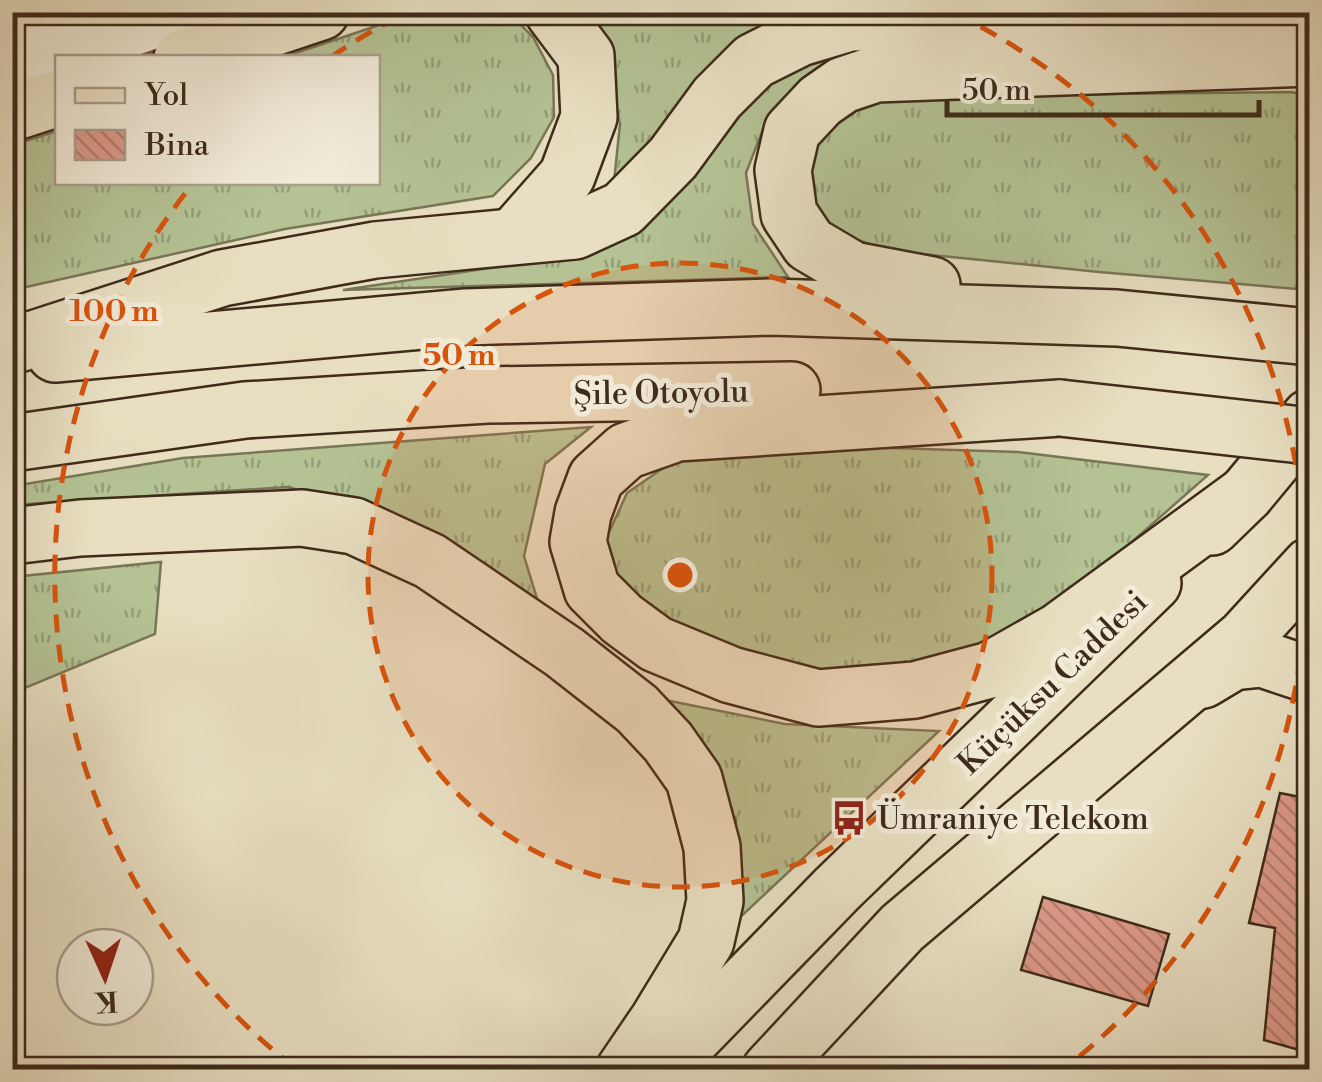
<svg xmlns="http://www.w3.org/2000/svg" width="1322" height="1082" font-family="'Libre Bodoni',serif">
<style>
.grass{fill:url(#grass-tufts);stroke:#797657;stroke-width:2.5}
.building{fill:url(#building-back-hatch);stroke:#3e2b1a;stroke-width:2.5}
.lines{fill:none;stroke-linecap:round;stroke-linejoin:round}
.minor-casing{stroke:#685844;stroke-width:58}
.major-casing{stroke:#3e2b1a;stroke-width:60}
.highway-casing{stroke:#3e2b1a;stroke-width:60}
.minor{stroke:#f0ead7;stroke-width:52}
.major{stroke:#e8dfc2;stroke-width:55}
.highway{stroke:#e8dfc2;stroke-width:55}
.highway-bridge-casing{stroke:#3e2b1a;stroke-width:60;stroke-linecap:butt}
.highway-bridge{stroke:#e8dfc2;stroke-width:55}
.ring{fill:none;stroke:#d7540d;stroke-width:5;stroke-dasharray:18 12}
.labels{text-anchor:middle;stroke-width:10;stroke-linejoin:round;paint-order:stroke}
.street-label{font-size:32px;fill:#3e2b1a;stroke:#f0ead7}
.poi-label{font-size:32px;fill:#3e2b1a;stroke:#f0ead7;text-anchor:start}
.centre{fill:#d7540d;stroke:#f0ead7;stroke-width:5}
.ring-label{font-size:30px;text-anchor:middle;font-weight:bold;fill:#d7540d;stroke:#f0ead7;stroke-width:10;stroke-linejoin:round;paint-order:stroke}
</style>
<defs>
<pattern id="grass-tufts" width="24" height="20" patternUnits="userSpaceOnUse" patternTransform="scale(2.5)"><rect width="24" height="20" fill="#b4c294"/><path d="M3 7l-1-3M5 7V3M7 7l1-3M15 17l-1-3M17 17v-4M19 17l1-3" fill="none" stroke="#949e78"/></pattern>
<pattern id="building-back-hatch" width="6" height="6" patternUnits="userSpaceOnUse" patternTransform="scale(2.5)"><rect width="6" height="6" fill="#dd9a89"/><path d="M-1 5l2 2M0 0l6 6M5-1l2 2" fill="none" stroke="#b57e6f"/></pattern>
</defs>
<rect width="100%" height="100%" fill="#e8dfc2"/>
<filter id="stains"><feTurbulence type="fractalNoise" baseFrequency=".002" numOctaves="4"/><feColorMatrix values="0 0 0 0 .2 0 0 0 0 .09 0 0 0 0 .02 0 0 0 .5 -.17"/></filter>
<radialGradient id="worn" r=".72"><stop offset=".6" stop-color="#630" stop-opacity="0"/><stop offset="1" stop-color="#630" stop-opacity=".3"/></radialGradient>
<g class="grass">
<polygon points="418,12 509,13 533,37 553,75 554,117 531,158 493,196 285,229 13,290 13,145 57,131 58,182 378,182 378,58 284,57"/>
<polygon points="576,13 794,13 612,201 620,124 604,50"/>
<polygon points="876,53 807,83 769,114 746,173 753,224 788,277 343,290 551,259 613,240 690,181 764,84 809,56"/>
<polygon points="1292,92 1309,97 1309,290 1099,272 892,251 832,232 807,201 802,159 842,100 913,96"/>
<polygon points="591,427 545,464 524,556 542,615 422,526 288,487 13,505 13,486 183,458"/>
<polygon points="827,446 1018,452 1208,475 1018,642 898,672 792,678 624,606 600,552 627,493 682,455"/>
<polygon points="161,562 155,634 13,693 13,577"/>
<polygon points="650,697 785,724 939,731 734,923 736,819"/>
</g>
<g class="building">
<polygon points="1280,793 1310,799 1310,1053 1264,1040 1275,928 1249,923"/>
<polygon points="1043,897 1169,934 1148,1006 1021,970"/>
</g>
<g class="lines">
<defs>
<g id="minor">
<polyline points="12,28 56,12"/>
<polyline points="12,71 183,12"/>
</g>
<g id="major">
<polyline points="1212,527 1246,494 1310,417"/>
<polyline points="1203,680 1233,662 1262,659 1310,675"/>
<polyline points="661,1070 837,889 1153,583"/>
<polyline points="770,1070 902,928 1244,638 1310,566"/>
</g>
<g id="highway">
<polyline points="182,58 321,12"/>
<polyline points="12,113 58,98"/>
<polyline points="515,235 567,176 589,117 586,56 553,12"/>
<polyline points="932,285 853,270 809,244 789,214 783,170 792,131 820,101 843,85 876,74 1310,58"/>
<polyline points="12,346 222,278 375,250 575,231 623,209 673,158 717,98 754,61 800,38 850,23 1310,16"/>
<polyline points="55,354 466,317 771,307 1117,318 1310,337"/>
<polyline points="1060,408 677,433 626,451 596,478 583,513 578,542 592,589 622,619 656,644 731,675 818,698 915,690 990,670 1059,631 1246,494"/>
<polyline points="12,443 245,410 487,395 792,390"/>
<polyline points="12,536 80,528 302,518 354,526 430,561 564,652 637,709 668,742 694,779 712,847 715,901 706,941 658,1020 624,1070"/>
</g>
</defs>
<use href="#minor" class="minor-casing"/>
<use href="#major" class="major-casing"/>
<use href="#highway" class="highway-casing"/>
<use href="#minor" class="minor"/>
<use href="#major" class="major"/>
<use href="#highway" class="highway"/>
<defs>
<polyline id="highway-bridge" points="1060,408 1310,436"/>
</defs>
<use href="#highway-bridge" class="highway-bridge-casing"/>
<use href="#highway-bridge" class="highway-bridge"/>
</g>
<circle cx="680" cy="575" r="312" fill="#d7540d" fill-opacity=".12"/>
<g class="ring">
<circle cx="680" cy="575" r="312"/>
<path d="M295 1068A625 625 0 0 1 191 186M331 57A625 625 0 0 1 406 13M954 13A625 625 0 0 1 1065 1068"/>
</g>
<defs>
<symbol id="bus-bare" viewBox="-9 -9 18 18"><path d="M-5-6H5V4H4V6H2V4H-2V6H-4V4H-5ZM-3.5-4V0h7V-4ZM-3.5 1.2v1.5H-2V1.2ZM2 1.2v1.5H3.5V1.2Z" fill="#8f2418" stroke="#f0ead7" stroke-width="2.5" paint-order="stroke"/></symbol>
</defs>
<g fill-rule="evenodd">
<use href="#bus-bare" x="824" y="793" width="50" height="50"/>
</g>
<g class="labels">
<g class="street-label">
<text transform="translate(661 392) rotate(-1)" y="11">Şile Otoyolu</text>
<text transform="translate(1052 682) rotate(-44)" y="11">Küçüksu Caddesi</text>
</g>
<g class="poi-label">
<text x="877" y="829">Ümraniye Telekom</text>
</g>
</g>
<circle cx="680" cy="575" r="15" class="centre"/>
<g class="ring-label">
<text x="114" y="321">100 m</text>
<text x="459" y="365">50 m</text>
</g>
<rect width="1322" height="1082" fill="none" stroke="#e8dfc2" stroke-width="50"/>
<rect x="15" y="15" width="1292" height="1052" fill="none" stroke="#3e2b1a" stroke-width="5"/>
<rect x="25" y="25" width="1272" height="1032" fill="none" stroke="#3e2b1a" stroke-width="2.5"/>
<rect x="55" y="55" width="325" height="130" fill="#f0ead7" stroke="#a99e8b" stroke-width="2.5"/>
<rect x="75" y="88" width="50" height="15" fill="#e8dfc2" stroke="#a99e8b" stroke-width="2.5"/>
<text x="145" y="105" font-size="30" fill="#3e2b1a">Yol</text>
<rect x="75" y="130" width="50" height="30" fill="url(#building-back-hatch)" stroke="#a99e8b" stroke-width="2.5"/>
<text x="145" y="155" font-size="30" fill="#3e2b1a">Bina</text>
<g transform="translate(105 977) rotate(177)"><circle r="48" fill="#f0ead7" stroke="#a99e8b" stroke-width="2.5"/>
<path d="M0-8L18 38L0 25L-18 38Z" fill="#8f2418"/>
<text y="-15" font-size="28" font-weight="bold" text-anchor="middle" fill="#3e2b1a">K</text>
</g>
<path d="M947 100v15h312v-15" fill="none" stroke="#3e2b1a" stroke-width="5"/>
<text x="962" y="100" font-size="30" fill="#3e2b1a" stroke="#f0ead7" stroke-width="8" paint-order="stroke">50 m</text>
<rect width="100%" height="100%" filter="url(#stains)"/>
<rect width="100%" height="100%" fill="url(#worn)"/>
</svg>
